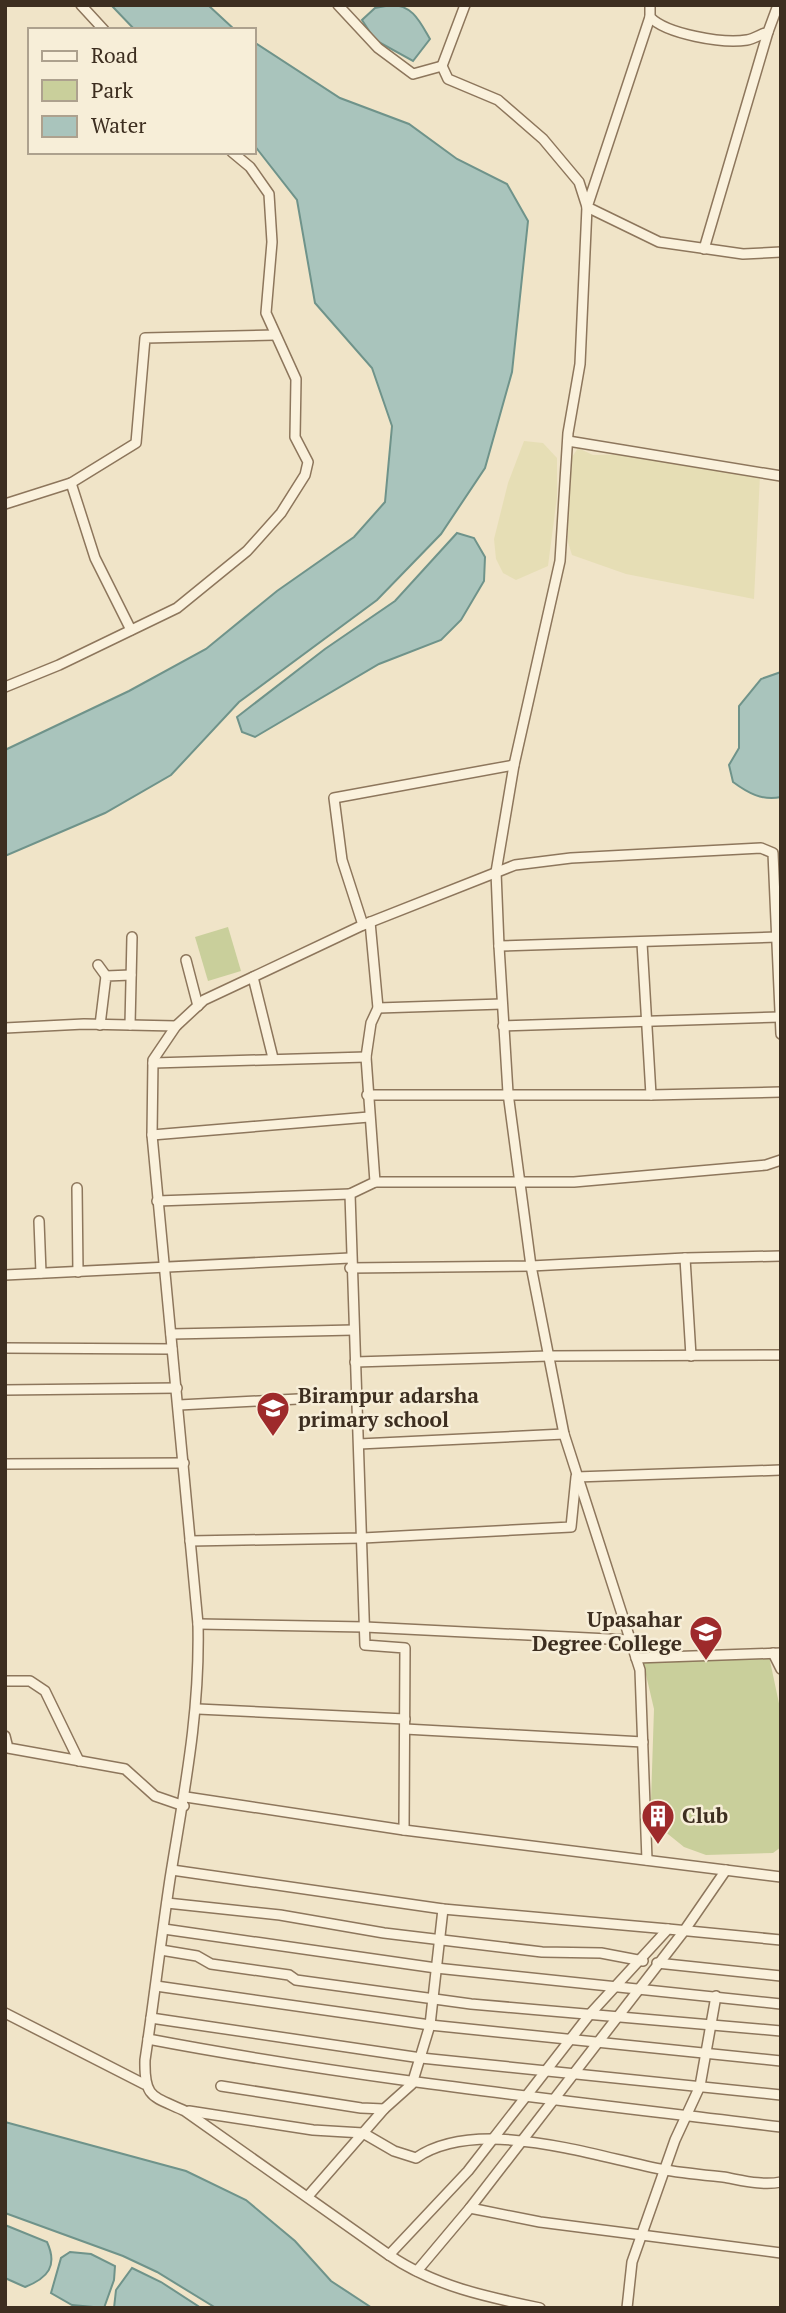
<svg xmlns="http://www.w3.org/2000/svg" width="786" height="2313" font-family="'PT Serif',serif">
<style>
.farmland{fill:#e6deb5}
.green{fill:#c9cf9b}
.water{fill:#a9c4bc;stroke:#6f938a;stroke-width:2}
.lines{fill:none;stroke-linecap:round;stroke-linejoin:round}
.street-casing{stroke:#8d765c;stroke-width:12}
.street{stroke:#faf1dc;stroke-width:9}
.labels{text-anchor:middle;stroke-width:5;stroke-linejoin:round;paint-order:stroke}
.poi-label{font-size:21px;font-weight:bold;fill:#3d2e20;stroke:#f7eed8;text-anchor:start}
</style>
<rect width="100%" height="100%" fill="#f0e4c8"/>
<g class="farmland">
<polygon points="524,441 543,443 557,458 557,497 548,566 516,580 503,573 496,559 494,539 508,483"/>
<polygon points="578,448 593,455 636,454 733,463 760,475 754,599 626,574 572,555 568,542 568,512 572,457"/>
</g>
<g class="green">
<polygon points="228,927 241,971 208,981 195,937"/>
<polygon points="769,1656 781,1713 781,1847 773,1853 706,1855 684,1847 658,1826 651,1801 654,1709 643,1662"/>
</g>
<g class="water">
<polygon points="111,5 208,5 235,30 135,30"/>
<path d="M391,5C413,5 420,22 430,39L413,61L375,40L362,20L375,8Z"/>
<polygon points="254,42 340,98 409,124 457,159 507,184 528,221 512,372 485,468 441,534 377,600 239,702 171,775 105,813 5,856 5,750 129,691 206,649 277,591 354,537 385,502 392,426 372,368 315,303 297,200 254,145"/>
<polygon points="457,533 474,538 485,557 484,581 461,620 441,640 379,664 255,737 242,732 237,717 325,649 395,601"/>
<path d="M781,672V797C762,801 748,793 733,782L729,765L739,748V706L761,679Z"/>
<polygon points="5,2122 186,2171 246,2200 295,2241 331,2281 372,2308 216,2308 157,2272 123,2256 5,2213"/>
<path d="M5,2225L47,2242C58,2266 48,2278 25,2287L5,2278Z"/>
<polygon points="70,2252 91,2254 115,2266 114,2280 104,2308 72,2305 51,2293 61,2258"/>
<polygon points="132,2268 161,2282 201,2308 114,2308 116,2290"/>
</g>
<g class="lines">
<defs>
<g id="street">
<polyline points="81,5 104,30"/>
<polyline points="338,5 378,48 413,74 442,66"/>
<polyline points="465,5 442,66 448,79 498,100 543,139 579,182 587,207 580,364 568,433 560,561 514,765 496,872 499,946 777,937"/>
<path d="M650,5V17C666,34 723,44 747,40C754,39 761,34 768,32L778,5"/>
<polyline points="650,17 587,207 659,242 743,254 781,252"/>
<polyline points="704,249 768,32"/>
<polyline points="568,441 781,476"/>
<polyline points="71,483 95,558 131,630"/>
<polyline points="5,504 71,483 136,443 145,338 275,335"/>
<polyline points="5,687 59,665 177,608 247,551 281,513 305,475 308,462 295,437 296,379 266,313 272,242 269,194 250,167 232,152"/>
<polyline points="370,922 378,1008 371,1023 366,1057 375,1182 350,1194 365,1645 405,1648 404,1830"/>
<polyline points="363,925 342,860 334,798 514,765"/>
<polyline points="642,943 651,1095"/>
<polyline points="499,946 508,1093 531,1266 564,1434 640,1670 647,1860"/>
<polyline points="186,960 198,1006"/>
<polyline points="98,965 106,976"/>
<polyline points="253,977 273,1058"/>
<polyline points="378,1008 502,1004"/>
<polyline points="100,1025 106,976 131,975"/>
<polyline points="130,1025 132,937"/>
<polyline points="503,1026 780,1017"/>
<polyline points="5,1028 84,1024 176,1026"/>
<path d="M781,1034L773,853L761,848L571,858L515,865L363,925L253,977L204,1000L176,1026L153,1060L152,1135L198,1624C200,1715 184,1791 170,1879C161,1939 154,2000 145,2060C144,2099 153,2096 185,2111L389,2255L468,2171L590,2014L668,1929L781,1940"/>
<polyline points="153,1063 366,1057"/>
<polyline points="367,1095 651,1095 781,1092"/>
<polyline points="152,1135 369,1117"/>
<polyline points="375,1182 574,1182 766,1165 781,1160"/>
<polyline points="77,1188 78,1272"/>
<polyline points="157,1201 350,1194"/>
<polyline points="39,1221 41,1273"/>
<polyline points="685,1258 781,1256"/>
<polyline points="350,1268 531,1266 685,1258 691,1356"/>
<polyline points="5,1275 350,1258"/>
<polyline points="171,1334 354,1330"/>
<polyline points="5,1348 172,1349"/>
<polyline points="355,1362 549,1356 781,1355"/>
<polyline points="5,1390 177,1388"/>
<polyline points="179,1405 357,1396"/>
<polyline points="359,1444 564,1434"/>
<polyline points="5,1464 184,1463"/>
<polyline points="190,1541 363,1538 571,1527 576,1477 781,1470"/>
<polyline points="198,1624 365,1627 629,1640"/>
<polyline points="773,1653 781,1669"/>
<polyline points="636,1658 781,1653"/>
<polyline points="5,1681 30,1681 45,1691 79,1761"/>
<polyline points="198,1709 405,1719"/>
<polyline points="405,1729 643,1742"/>
<polyline points="5,1736 8,1748 125,1769 155,1796 184,1806"/>
<polyline points="186,1797 404,1830 781,1877"/>
<polyline points="172,1870 443,1909 668,1929"/>
<polyline points="726,1870 684,1931 470,2208 540,2222 781,2253"/>
<polyline points="167,1903 280,1915 384,1933 542,1952 601,1953 643,1961"/>
<polyline points="164,1929 436,1968 781,2004"/>
<polyline points="161,1950 197,1956 211,1964 289,1975 296,1980 471,2004 781,2031"/>
<polyline points="657,1963 781,1976"/>
<polyline points="156,1986 430,2025 781,2061"/>
<polyline points="5,2013 144,2084"/>
<polyline points="151,2018 421,2058 781,2095"/>
<path d="M148,2039C358,2079 569,2101 781,2127"/>
<polyline points="221,2086 361,2108 384,2109"/>
<path d="M189,2111L313,2130L363,2133L394,2151L416,2158C479,2115 595,2157 665,2170C684,2173 703,2175 723,2177C741,2180 762,2186 781,2182"/>
<polyline points="309,2195 384,2109 412,2084 430,2025 443,1909"/>
<path d="M389,2255C434,2286 487,2297 540,2308"/>
<polyline points="417,2271 470,2208"/>
<polyline points="627,2308 632,2262 675,2140 700,2086 716,1996"/>
</g>
</defs>
<use href="#street" class="street-casing"/>
<use href="#street" class="street"/>
</g>
<defs>
<symbol id="school-pin" viewBox="-11 -11 22 30"><path d="M0 17L-7.5 6A9.5 9.5 0 1 1 7.5 6Z" fill="#9e2a2b" stroke="#f7eed8"/><path d="M0-5L7-2L0 1L-7-2ZM-4 1L0 2.5L4 1V4Q0 6-4 4Z" fill="#fff"/></symbol>
<symbol id="university-pin" viewBox="-11 -11 22 30"><path d="M0 17L-7.5 6A9.5 9.5 0 1 1 7.5 6Z" fill="#9e2a2b" stroke="#f7eed8"/><path d="M0-5L7-2L0 1L-7-2ZM-4 1L0 2.5L4 1V4Q0 6-4 4Z" fill="#fff"/></symbol>
<symbol id="building-pin" viewBox="-11 -11 22 30"><path d="M0 17L-7.5 6A9.5 9.5 0 1 1 7.5 6Z" fill="#9e2a2b" stroke="#f7eed8"/><path d="M-4-6H4V6H1V3H-1V6H-4ZM-2.5-4.3h1.7v1.8h-1.7ZM.8-4.3h1.7v1.8H.8ZM-2.5-1h1.7V.8h-1.7ZM.8-1h1.7V.8H.8Z" fill="#fff"/></symbol>
</defs>
<g fill-rule="evenodd">
<use href="#school-pin" x="254" y="1389" width="38" height="52"/>
<use href="#university-pin" x="687" y="1613" width="38" height="52"/>
<use href="#building-pin" x="639" y="1797" width="38" height="52"/>
</g>
<g class="labels">
<g class="poi-label">
<text x="298" y="1403">Birampur adarsha<tspan x="298" dy="24">primary school</tspan></text>
<text x="682" y="1627" text-anchor="end">Upasahar<tspan x="682" dy="24">Degree College</tspan></text>
<text x="682" y="1823">Club</text>
</g>
</g>
<rect width="786" height="2313" fill="none" stroke="#3d2e20" stroke-width="14"/>
<rect x="28" y="28" width="228" height="126" fill="#f7eed8" stroke="#ada18e" stroke-width="2"/>
<rect x="42" y="51" width="35" height="10" fill="#faf1dc" stroke="#ada18e" stroke-width="2"/>
<text x="91" y="63" font-size="21" fill="#3d2e20">Road</text>
<rect x="42" y="80" width="35" height="21" fill="#c9cf9b" stroke="#ada18e" stroke-width="2"/>
<text x="91" y="98" font-size="21" fill="#3d2e20">Park</text>
<rect x="42" y="116" width="35" height="21" fill="#a9c4bc" stroke="#ada18e" stroke-width="2"/>
<text x="91" y="133" font-size="21" fill="#3d2e20">Water</text>
</svg>
